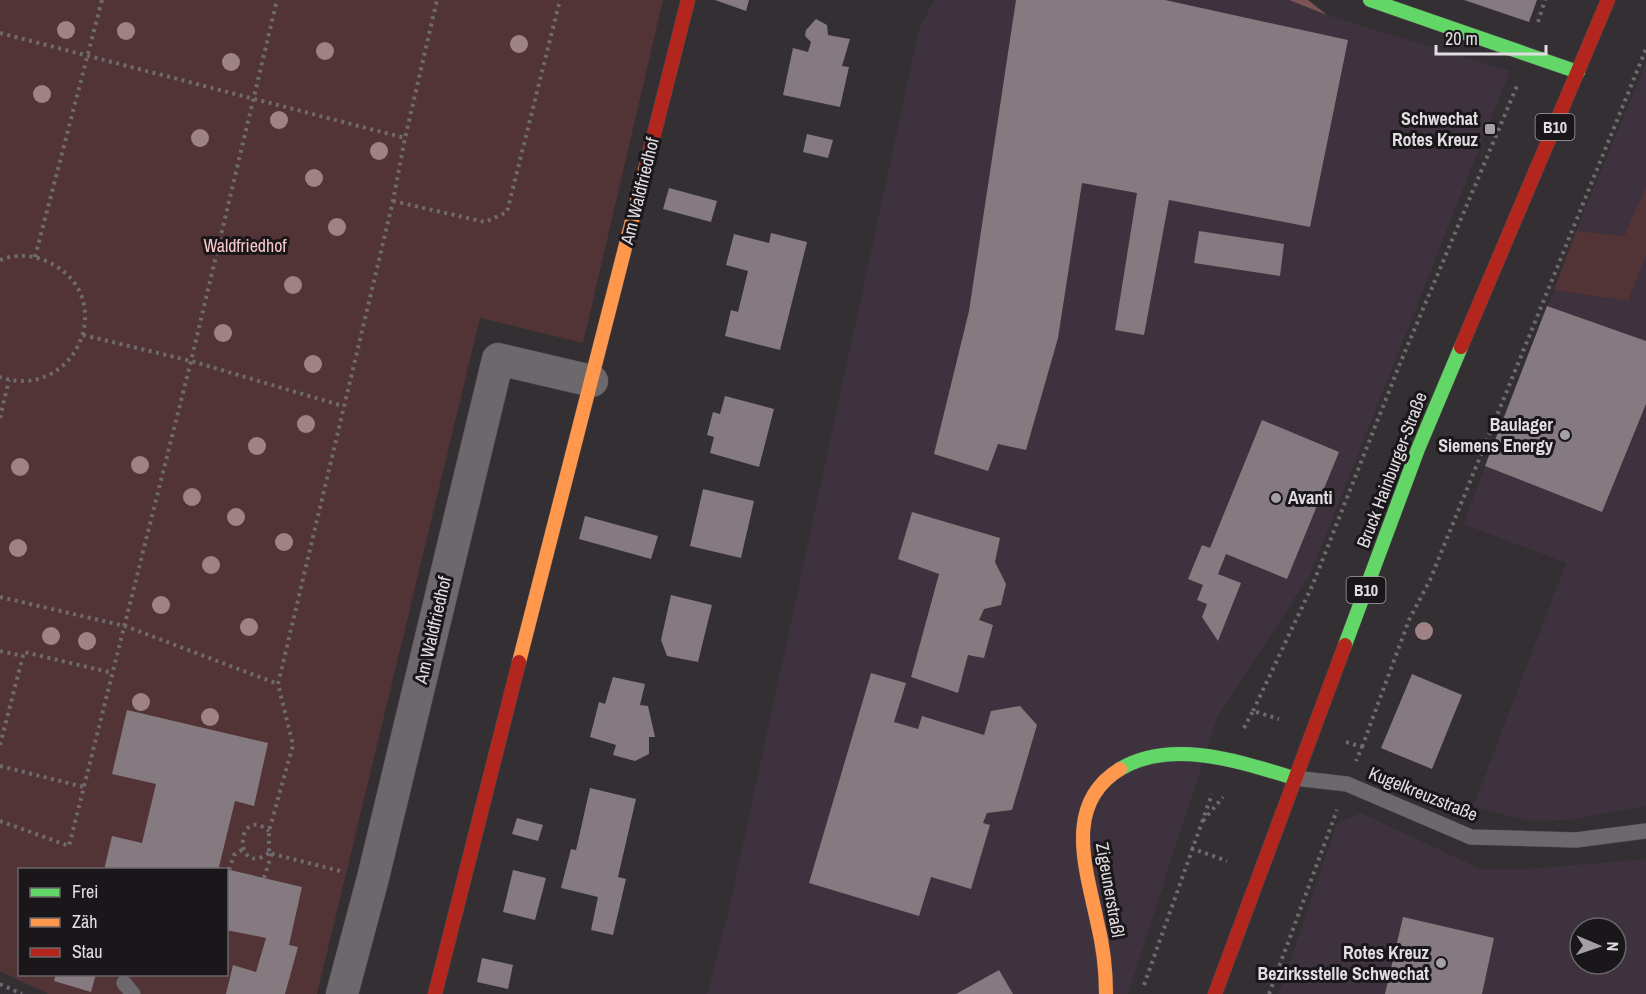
<svg xmlns="http://www.w3.org/2000/svg" width="1646" height="994" font-family="'Archivo Narrow',sans-serif">
<style>
.built{fill:#3d323d;fill-rule:evenodd}
.green{fill:#533436;fill-rule:evenodd}
.forest{fill:#7d5456}
.building{fill:#857a80}
.lines{fill:none;stroke-linecap:round;stroke-linejoin:round}
.lane-casing{stroke:#4f4b4e;stroke-width:16}
.street-casing{stroke:#4f4b4e;stroke-width:33}
.fast-casing{stroke:#4f4b4e;stroke-width:15}
.slow-casing{stroke:#4f4b4e;stroke-width:15}
.jam-casing{stroke:#4f4b4e;stroke-width:15}
.path{stroke:#6e6a6e;stroke-width:4;stroke-dasharray:3 4.5;stroke-linecap:butt}
.lane{stroke:#6c686b;stroke-width:15}
.street{stroke:#6c686b;stroke-width:32}
.fast{stroke:#63d668;stroke-width:14}
.slow{stroke:#ff974d;stroke-width:14}
.jam{stroke:#b3261e;stroke-width:14}
.tree{fill:#9f8285}
.poi-dot{fill:#a5a0a4;stroke:#1a171a;stroke-width:2}
.labels{text-anchor:middle;stroke-width:6;stroke-linejoin:round;paint-order:stroke}
.shield{fill:#1a171a;stroke:#a6a2a5;stroke-width:1.5}
.shield-label{font-size:16px;font-weight:bold;fill:#e2dde1}
.poi-label{font-size:18px;font-weight:bold;fill:#e2dde1;stroke:#1a171a;text-anchor:end}
.street-label{font-size:18px;fill:#e2dde1;stroke:#1a171a}
.park-label{font-size:18px;fill:#f7c6c8;stroke:#1a171a}
</style>
<rect width="100%" height="100%" fill="#332f33"/>
<g class="built">
<polygon points="934,0 1289,0 1327,15 1510,71 1310,575 1218,716 1128,994 707,994 728,913 919,29"/>
<polygon points="1646,63 1646,187 1624,236 1576,231"/>
<polygon points="1646,255 1646,806 1569,820 1529,821 1473,807 1566,563 1463,524 1554,290 1627,301"/>
<path d="M1361,813L1481,869H1527L1646,859V994H1279L1337,823ZM1580,928H1616V964H1580Z"/>
</g>
<g class="green">
<path d="M0,0H663L583,343L480,318L317,994H48L0,971ZM20,870H226V974H20Z"/>
<polygon points="1646,187 1646,255 1628,301 1554,290 1576,231 1624,236"/>
</g>
<polygon class="forest" points="1289,0 1308,0 1327,15"/>
<g class="building">
<polygon points="715,0 749,0 746,11"/>
<polygon points="1016,0 1165,0 1348,40 1310,227 1169,200 1144,335 1115,330 1137,193 1082,183 1058,338 1026,450 998,444 988,471 934,454 969,311"/>
<polygon points="1464,0 1537,0 1529,22"/>
<polygon points="816,19 827,25 828,35 850,39 842,66 849,67 840,107 783,95 793,48 808,52 811,42 805,36 806,30"/>
<polygon points="807,134 833,140 828,158 803,152"/>
<polygon points="669,188 717,201 711,222 663,209"/>
<polygon points="1199,231 1284,244 1280,276 1194,263"/>
<polygon points="771,233 807,242 780,350 725,336 731,310 738,312 748,271 726,265 734,234 769,243"/>
<polygon points="1547,306 1646,341 1646,404 1602,512 1485,466"/>
<polygon points="725,396 774,409 759,467 710,453 714,437 707,435 713,412 720,414"/>
<polygon points="1262,420 1339,452 1287,579 1226,554 1218,574 1241,583 1218,641 1202,617 1207,604 1197,600 1203,585 1188,579 1202,545 1210,548"/>
<polygon points="703,489 754,501 741,558 690,546"/>
<polygon points="912,512 1000,538 995,562 1006,584 1001,605 984,609 979,620 993,625 984,658 968,655 958,693 911,677 939,574 898,559"/>
<polygon points="585,516 658,536 651,559 579,539"/>
<polygon points="671,595 712,605 698,662 667,656 661,640"/>
<polygon points="871,673 906,683 894,722 918,729 922,716 984,735 991,711 1020,706 1037,725 1012,810 987,813 983,823 990,825 971,889 931,877 919,916 809,883"/>
<polygon points="1412,674 1462,695 1432,769 1381,748"/>
<polygon points="613,677 645,684 640,705 648,706 655,737 649,737 649,754 635,761 613,755 616,745 590,737 599,702 605,704"/>
<polygon points="127,710 268,743 254,806 235,801 219,867 225,870 104,870 112,836 142,843 156,784 112,774"/>
<polygon points="590,788 636,799 618,877 626,879 613,935 591,930 598,897 561,888 571,849 576,850"/>
<polygon points="517,818 543,825 538,841 512,834"/>
<polygon points="226,869 302,887 289,945 298,947 285,994 226,994 233,965 256,972 266,938 226,930"/>
<polygon points="513,870 546,878 535,920 503,912"/>
<polygon points="1403,917 1494,938 1482,994 1385,994"/>
<polygon points="482,958 513,965 508,989 477,982"/>
<polygon points="999,970 1013,994 956,994"/>
<polygon points="56,974 96,974 91,992 54,981"/>
</g>
<g class="lines">
<defs>
<g id="lane">
<polyline points="1294,778 1347,784 1471,837 1576,840 1646,831"/>
<polyline points="124,983 133,994"/>
</g>
<polyline id="street" points="342,994 373,878 498,359 592,381"/>
<g id="fast">
<polyline points="1370,0 1578,72"/>
<polyline points="1345,645 1418,449 1461,347"/>
<path d="M1120,769C1172,738 1241,762 1294,778"/>
</g>
<g id="slow">
<polyline points="519,662 646,166"/>
<path d="M1106,994C1106,969 1103,945 1097,921C1086,868 1063,804 1120,769"/>
</g>
<g id="jam">
<polyline points="646,166 688,0"/>
<polyline points="1461,347 1608,0"/>
<polyline points="435,994 519,662"/>
<polyline points="1215,994 1345,645"/>
</g>
</defs>
<use href="#lane" class="lane-casing"/>
<use href="#street" class="street-casing"/>
<use href="#fast" class="fast-casing"/>
<use href="#slow" class="slow-casing"/>
<use href="#jam" class="jam-casing"/>
<g class="path">
<polyline points="1538,22 1545,0"/>
<polyline points="0,33 405,138"/>
<polyline points="393,201 485,222 507,212 560,0"/>
<polyline points="35,257 102,0"/>
<path d="M0,260C18,253 37,255 54,265C119,302 73,402 0,377"/>
<polyline points="83,335 191,361 343,406"/>
<polyline points="0,418 9,380"/>
<polyline points="0,597 125,626 278,684"/>
<polyline points="0,651 23,656"/>
<polyline points="1253,711 1313,584 1399,366 1517,86"/>
<polyline points="1244,728 1253,711 1279,719"/>
<polyline points="1346,742 1362,747 1356,761"/>
<polyline points="0,745 24,652 113,673"/>
<polyline points="1362,747 1409,620 1430,580 1646,49"/>
<polyline points="0,766 84,787"/>
<polyline points="0,821 69,846 191,361 277,0"/>
<polyline points="1203,821 1223,797"/>
<polyline points="1191,848 1227,861"/>
<path d="M269,853C232,879 236,803 269,831"/>
<polyline points="229,870 234,855 243,849"/>
<polyline points="340,871 269,853 269,831 293,745 278,684 393,201 405,138 437,0"/>
<polyline points="264,878 272,853"/>
<polyline points="0,984 22,994"/>
<polyline points="1144,985 1212,794"/>
<polyline points="1269,994 1337,810"/>
</g>
<use href="#lane" class="lane"/>
<use href="#street" class="street"/>
<use href="#fast" class="fast"/>
<use href="#slow" class="slow"/>
<use href="#jam" class="jam"/>
</g>
<g class="tree">
<circle cx="66" cy="30" r="9"/>
<circle cx="126" cy="31" r="9"/>
<circle cx="519" cy="44" r="9"/>
<circle cx="325" cy="51" r="9"/>
<circle cx="231" cy="62" r="9"/>
<circle cx="42" cy="94" r="9"/>
<circle cx="279" cy="120" r="9"/>
<circle cx="200" cy="138" r="9"/>
<circle cx="379" cy="151" r="9"/>
<circle cx="314" cy="178" r="9"/>
<circle cx="337" cy="227" r="9"/>
<circle cx="293" cy="285" r="9"/>
<circle cx="223" cy="333" r="9"/>
<circle cx="313" cy="364" r="9"/>
<circle cx="306" cy="424" r="9"/>
<circle cx="257" cy="446" r="9"/>
<circle cx="140" cy="465" r="9"/>
<circle cx="20" cy="467" r="9"/>
<circle cx="192" cy="497" r="9"/>
<circle cx="236" cy="517" r="9"/>
<circle cx="284" cy="542" r="9"/>
<circle cx="18" cy="548" r="9"/>
<circle cx="211" cy="565" r="9"/>
<circle cx="161" cy="605" r="9"/>
<circle cx="249" cy="627" r="9"/>
<circle cx="1424" cy="631" r="9"/>
<circle cx="51" cy="636" r="9"/>
<circle cx="87" cy="641" r="9"/>
<circle cx="141" cy="702" r="9"/>
<circle cx="210" cy="717" r="9"/>
</g>
<g class="poi-dot">
<rect x="1484" y="123" width="12" height="12" rx="3"/>
<circle cx="1565" cy="435" r="6"/>
<circle cx="1276" cy="498" r="6"/>
<circle cx="1441" cy="963" r="6"/>
</g>
<g class="labels">
<g class="shield">
<rect x="1535.5" y="114" width="39" height="26" rx="4.5"/>
<rect x="1346.5" y="577" width="39" height="26" rx="4.5"/>
</g>
<g class="shield-label">
<text x="1555" y="133">B10</text>
<text x="1366" y="596">B10</text>
</g>
<g class="poi-label">
<text x="1478" y="125">Schwechat<tspan x="1478" dy="21">Rotes Kreuz</tspan></text>
<text x="1553" y="431">Baulager<tspan x="1553" dy="21">Siemens Energy</tspan></text>
<text x="1288" y="504" text-anchor="start">Avanti</text>
<text x="1429" y="959">Rotes Kreuz<tspan x="1429" dy="21">Bezirksstelle Schwechat</tspan></text>
</g>
<g class="street-label">
<text transform="translate(640 191) rotate(-76)" y="6">Am Waldfriedhof</text>
<text transform="translate(1392 470) rotate(-69)" y="6">Bruck Hainburger-Straße</text>
<text transform="translate(433 630) rotate(-77)" y="6">Am Waldfriedhof</text>
<text transform="translate(1423 794) rotate(22)" y="6">Kugelkreuzstraße</text>
<text transform="translate(1110 890) rotate(80)" y="6">Zigeunerstraßl</text>
</g>
<g class="park-label">
<text x="245" y="252">Waldfriedhof</text>
</g>
</g>
<rect x="18" y="868" width="210" height="108" fill="#1a171a" stroke="#6a666a" stroke-width="1.5"/>
<rect x="30" y="888" width="30" height="9" fill="#63d668" stroke="#6a666a" stroke-width="1.5"/>
<text x="72" y="898" font-size="18" fill="#e2dde1">Frei</text>
<rect x="30" y="918" width="30" height="9" fill="#ff974d" stroke="#6a666a" stroke-width="1.5"/>
<text x="72" y="928" font-size="18" fill="#e2dde1">Zäh</text>
<rect x="30" y="948" width="30" height="9" fill="#b3261e" stroke="#6a666a" stroke-width="1.5"/>
<text x="72" y="958" font-size="18" fill="#e2dde1">Stau</text>
<g transform="translate(1598 946) rotate(92)"><circle r="28" fill="#1a171a" stroke="#6a666a" stroke-width="1.5"/>
<path d="M0-4.5L10 22L0 15L-10 22Z" fill="#a5a0a4"/>
<text y="-9" font-size="16" font-weight="bold" text-anchor="middle" fill="#e2dde1">N</text>
</g>
<path d="M1436 45v9h110v-9" fill="none" stroke="#e2dde1" stroke-width="3"/>
<text x="1445" y="45" font-size="18" fill="#e2dde1" stroke="#1a171a" stroke-width="4.5" paint-order="stroke">20 m</text>
</svg>
